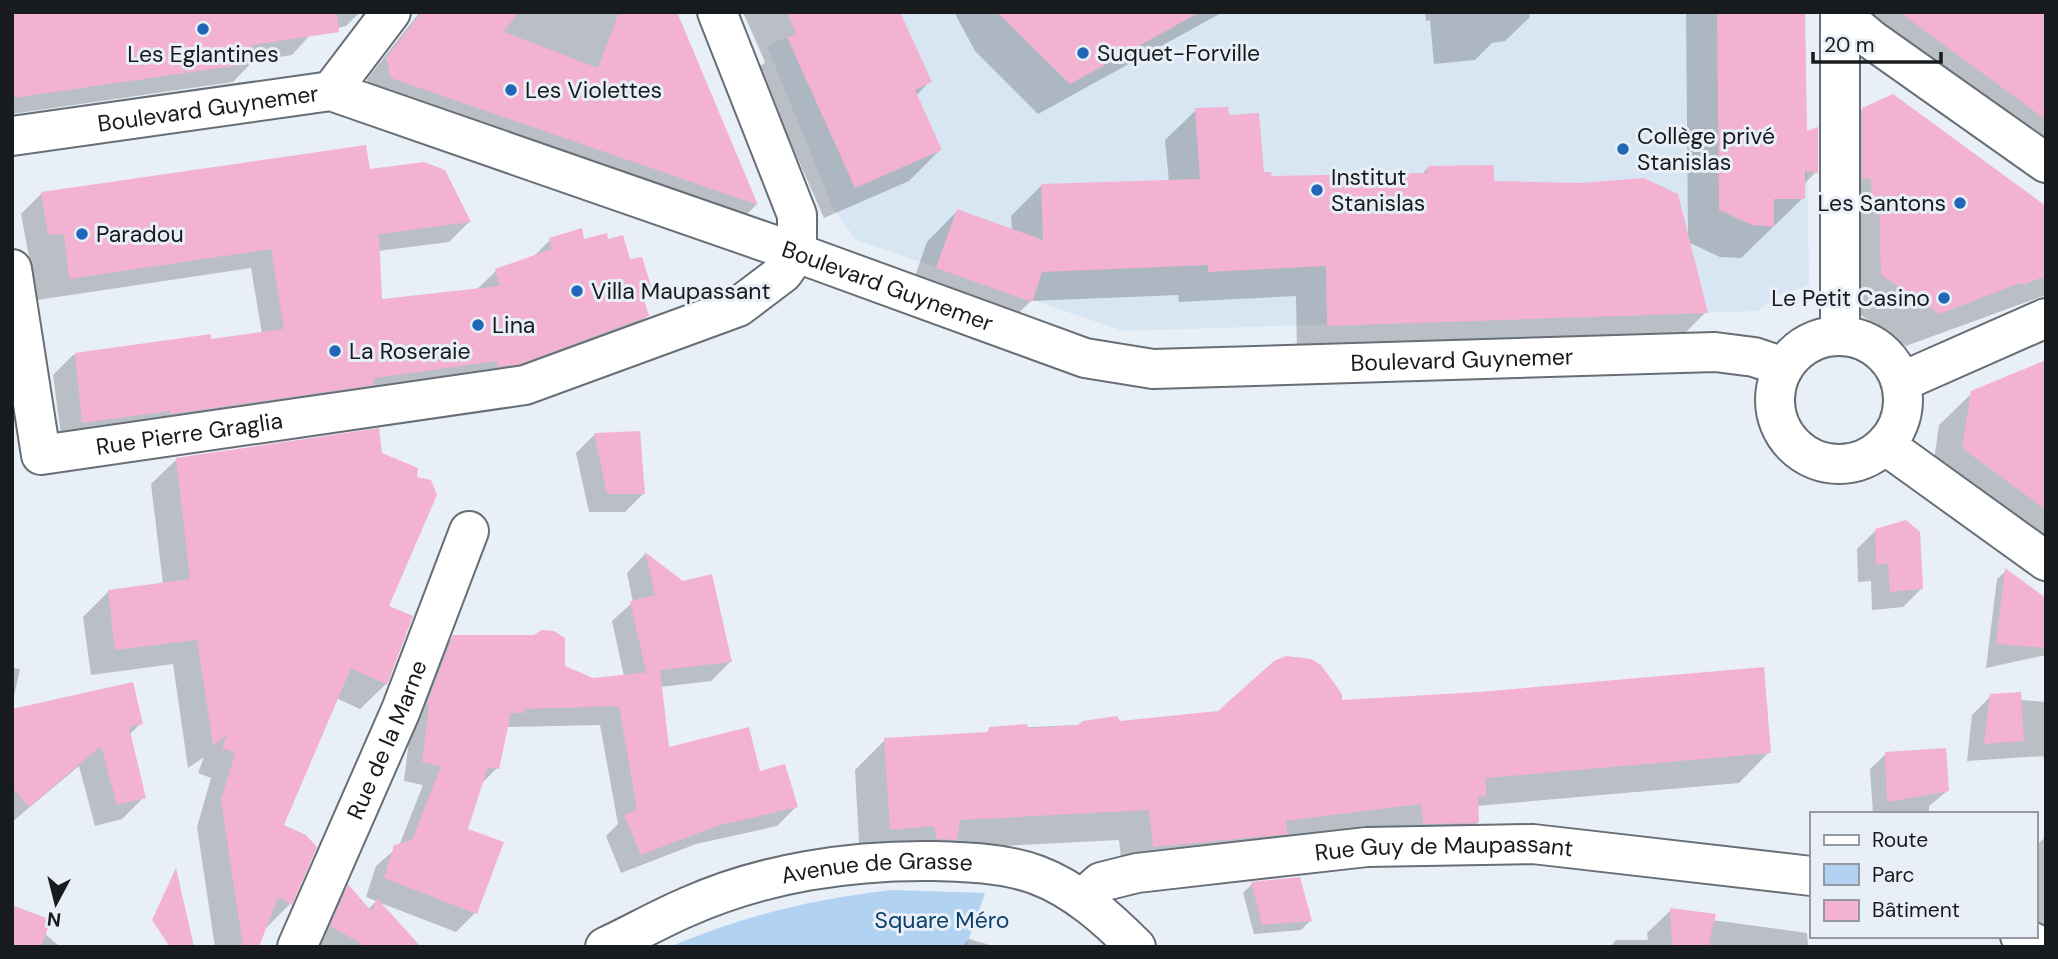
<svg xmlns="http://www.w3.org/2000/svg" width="2058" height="959" font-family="'DM Sans',sans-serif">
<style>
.built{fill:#d8e5f3}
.green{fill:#b2d2f2}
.shadow{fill:#0003}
.building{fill:#f3b2d1}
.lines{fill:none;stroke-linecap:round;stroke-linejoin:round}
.street-casing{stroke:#676e75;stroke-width:42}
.secondary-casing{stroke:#676e75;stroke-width:42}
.street{stroke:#fff;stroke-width:38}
.secondary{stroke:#fff;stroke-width:38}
.poi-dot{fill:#2166b7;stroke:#e8eff7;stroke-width:2.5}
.labels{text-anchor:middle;stroke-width:6;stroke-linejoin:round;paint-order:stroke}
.poi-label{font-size:23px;fill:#181b1d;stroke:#e8eff7;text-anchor:start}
.street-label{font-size:23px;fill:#181b1d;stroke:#e8eff7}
.park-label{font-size:23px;fill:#0a416c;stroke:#e8eff7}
</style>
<rect width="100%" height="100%" fill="#e8eff7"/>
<polygon class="built" points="843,12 1001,12 1006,21 1070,84 1200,12 1805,12 1809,285 1777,296 1758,311 1123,331 856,240 833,208 767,46"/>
<path class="green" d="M891,890L985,893L966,947H669C747,915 808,900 891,890Z"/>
<g class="shadow">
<polygon points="12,12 360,12 346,26 311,34 292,55 253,61 233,82 12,114"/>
<polygon points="420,12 675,12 756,205 737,224 372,97 367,79"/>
<polygon points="743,12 899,12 930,81 916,96 940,150 909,181 824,218 758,69 765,62"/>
<polygon points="954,12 1223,12 1038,114 975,51"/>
<polygon points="1425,12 1529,12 1530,17 1505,41 1492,43 1475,60 1434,64 1430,20 1426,21"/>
<polygon points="1686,12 1804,12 1806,134 1816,172 1803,185 1803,198 1741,258 1720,257 1688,242 1706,312 1675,343 1297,356 1296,296 1179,302 1178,295 1031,301 1000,331 907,299 927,242 957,211 1012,231 1011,216 1041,186 1169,182 1165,140 1196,110 1227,116 1262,174 1269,178 1422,174 1429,167 1688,235"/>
<polygon points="1853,12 2046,12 2046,157"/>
<polygon points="1863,109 2046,208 2046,295 1906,346 1849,307 1830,142"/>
<polygon points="369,171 469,222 449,242 378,251 380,301 476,290 496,271 532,258 550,240 607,241 629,261 650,288 641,296 647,316 627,336 498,383 62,442 53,375 73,355 209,336 210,341 262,334 251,268 37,300 21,214 41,194"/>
<polygon points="2046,362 2046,566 1931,481 1939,425 1972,393"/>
<polygon points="12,424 14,436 12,487"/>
<polygon points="594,435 644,493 625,512 589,512 576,453"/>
<polygon points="177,459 387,607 386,684 360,709 336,698 282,826 315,848 290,904 265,929 257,947 215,947 197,827 211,778 198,773 204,757 188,768 173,664 91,675 83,617 109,591 163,584 151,484"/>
<polygon points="1876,530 1921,589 1903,607 1872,610 1871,581 1858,582 1857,549"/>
<polygon points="645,554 683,583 730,662 711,681 660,687 668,749 758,773 796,807 777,826 696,844 621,873 606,836 618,824 600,725 507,727 497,768 481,784 466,830 475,913 456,932 378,902 419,947 322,947 315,943 333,902 348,887 368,910 376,901 366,897 376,866 399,846 423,785 404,781 411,724 434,656 454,637 563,667 592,680 624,676 612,621 633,602 627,573"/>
<polygon points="2006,571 2046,600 2046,655 1986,668 1997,579"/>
<polygon points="12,668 20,669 12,705"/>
<polygon points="1990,697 2046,702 2046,767 2043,756 1967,761 1972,715"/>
<polygon points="1340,702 1769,752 1739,783 1476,806 1478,822 1447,853 1123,877 1119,840 945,849 860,859 855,770 885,740 985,734 990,729 1119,723"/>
<polygon points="12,710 141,723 129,735 144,797 122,819 95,826 79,766 12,822"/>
<polygon points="1886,754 1947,791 1929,806 1929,814 1873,814 1870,769"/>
<polygon points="2043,839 2046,841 2046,947 2035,936 2035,847"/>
<polygon points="1252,884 1310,921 1301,930 1254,934 1243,893"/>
<polygon points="1671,910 1712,920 1807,933 1808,947 1610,947 1616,940 1648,940 1647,933"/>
<polygon points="44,933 60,947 12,947"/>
<polygon points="969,939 997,947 962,947"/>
</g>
<g class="building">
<polygon points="12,12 337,12 339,32 252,45 255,63 12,98"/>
<polygon points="422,12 518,12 504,32 598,68 619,12 677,12 758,205 391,78 386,58"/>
<polygon points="787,12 900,12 932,82 915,90 942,150 855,188 787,37 796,34"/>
<polygon points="997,12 1200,12 1070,84"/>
<polygon points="1717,12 1805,12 1807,131 1818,127 1818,173 1805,171 1805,199 1774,199 1774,227 1752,225 1719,210"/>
<polygon points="1899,12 2046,12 2046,120 2000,86"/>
<polygon points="1893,94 2046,206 2046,276 2023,285 2020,283 1940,314 1881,275 1879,199 1872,199 1871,179 1862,178 1862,108"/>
<polygon points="1228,107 1229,115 1259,113 1264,172 1272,172 1271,176 1427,173 1428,166 1494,165 1494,181 1580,183 1644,178 1678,194 1708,313 1327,326 1326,266 1208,272 1208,265 1042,272 1032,302 936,268 957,209 1043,240 1041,184 1200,179 1195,108"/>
<polygon points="366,145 370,169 424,162 445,170 471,222 379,234 382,299 500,286 495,269 552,249 549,238 582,228 584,239 607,233 608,239 623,235 630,259 642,257 652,289 642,292 649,316 520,364 498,367 497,361 374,378 374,385 171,414 170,411 82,423 75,353 211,334 211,339 284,329 271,249 69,279 64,235 48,234 41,192"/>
<polygon points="2046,360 2046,510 1962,448 1971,391"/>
<polygon points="379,428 382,453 418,468 417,477 431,480 437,495 389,606 413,616 387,685 351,668 284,825 306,835 317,847 292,905 278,897 259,947 243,947 221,800 235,753 222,748 227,735 213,745 197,640 115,650 108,590 190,579 176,458"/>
<polygon points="640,431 645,494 607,494 594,433"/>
<polygon points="1906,520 1920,532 1923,589 1890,592 1888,563 1876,565 1875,529"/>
<polygon points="645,552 683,581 712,574 732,662 660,670 669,747 749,727 760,771 785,764 798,807 717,826 641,855 624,815 637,810 619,706 524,709 524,713 511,713 499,769 488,767 468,829 504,842 477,914 384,878 394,845 412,840 441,766 422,762 429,705 427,704 453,635 534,635 541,630 554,631 565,638 565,666 593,678 650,672 646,672 630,601 655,595"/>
<polygon points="2005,568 2046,598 2046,648 1996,644"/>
<polygon points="1286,656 1311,659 1321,665 1342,694 1342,700 1479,692 1764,667 1771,753 1486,778 1486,796 1478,797 1479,823 1423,824 1421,804 1285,821 1288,834 1153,847 1149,810 960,820 957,840 937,839 934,826 890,830 884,738 988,732 989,727 1027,724 1028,728 1078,725 1083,721 1117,716 1120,721 1218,711 1274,661"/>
<polygon points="133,682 143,724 129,727 146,798 117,805 101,746 29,807 12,787 12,709"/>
<polygon points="2021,692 2024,741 1984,744 1990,694"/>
<polygon points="1946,748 1949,791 1887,802 1885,752"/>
<polygon points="176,868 194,947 170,947 152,920"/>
<polygon points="1300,877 1312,921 1262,925 1251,882"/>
<polygon points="348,884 372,912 377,898 421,947 361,947 362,944 330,926"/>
<polygon points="12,905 51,920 41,947 12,947"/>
<polygon points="1670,908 1716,914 1708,947 1672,947"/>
</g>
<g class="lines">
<defs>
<g id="street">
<polyline points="1840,13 1872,40 2046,163"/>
<polyline points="331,91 391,12"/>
<path id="s1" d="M12,136L331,91L797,253L1085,358L1153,369L1715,352L1754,357L1784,367"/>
<path id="s2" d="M12,269L41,455L525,385L738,307L783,273L797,253V215L717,12"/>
<polyline points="1840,336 1840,12"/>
<circle cx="1839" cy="400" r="64"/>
<polyline points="1901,382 2046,318"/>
<polyline points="1885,445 2046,561"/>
<path id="s3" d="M1082,899L1101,882L1137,873L1367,847L1533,844L1811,876"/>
<polyline points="2020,936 2043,947"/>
<path id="s4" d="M297,947L401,710L469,531"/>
</g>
<g id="secondary">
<path id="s5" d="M605,947C633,934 659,919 687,907C763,873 850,860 932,861C966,862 1005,863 1037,875C1075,889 1108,919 1136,947"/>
</g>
</defs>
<use href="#street" class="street-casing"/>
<use href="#secondary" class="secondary-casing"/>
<use href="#street" class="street"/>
<use href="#secondary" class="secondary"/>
</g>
<g class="poi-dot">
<circle cx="203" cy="29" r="7"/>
<circle cx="1083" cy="53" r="7"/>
<circle cx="511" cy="90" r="7"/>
<circle cx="1623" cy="149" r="7"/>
<circle cx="1317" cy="190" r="7"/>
<circle cx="1960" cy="203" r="7"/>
<circle cx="82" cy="234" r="7"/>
<circle cx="577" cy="291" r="7"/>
<circle cx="1944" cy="298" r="7"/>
<circle cx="478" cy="325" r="7"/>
<circle cx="335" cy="351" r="7"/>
</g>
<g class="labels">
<g class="poi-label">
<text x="1097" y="61">Suquet-Forville</text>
<text x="203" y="62" text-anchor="middle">Les Eglantines</text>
<text x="525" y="98">Les Violettes</text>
<text x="1637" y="144">Collège privé<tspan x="1637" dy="26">Stanislas</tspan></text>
<text x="1331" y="185">Institut<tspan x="1331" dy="26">Stanislas</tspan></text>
<text x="1946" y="211" text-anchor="end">Les Santons</text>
<text x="96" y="242">Paradou</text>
<text x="591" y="299">Villa Maupassant</text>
<text x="1930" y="306" text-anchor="end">Le Petit Casino</text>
<text x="492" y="333">Lina</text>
<text x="349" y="359">La Roseraie</text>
</g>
<g class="street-label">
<text dy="8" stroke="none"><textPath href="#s1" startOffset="198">Boulevard Guynemer</textPath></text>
<text dy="8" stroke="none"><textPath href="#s1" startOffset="912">Boulevard Guynemer</textPath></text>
<text dy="8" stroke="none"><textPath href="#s1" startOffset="1500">Boulevard Guynemer</textPath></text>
<text dy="8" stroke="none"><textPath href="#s2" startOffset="338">Rue Pierre Graglia</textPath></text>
<text dy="8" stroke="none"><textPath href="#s4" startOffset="226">Rue de la Marne</textPath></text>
<text dy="8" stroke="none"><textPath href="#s3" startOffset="371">Rue Guy de Maupassant</textPath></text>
<text dy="8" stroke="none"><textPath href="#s5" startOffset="287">Avenue de Grasse</textPath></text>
</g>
<g class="park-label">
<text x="942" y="928">Square Méro</text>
</g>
</g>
<rect width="2058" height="959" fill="none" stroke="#181b1d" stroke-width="28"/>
<rect x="1810" y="812" width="228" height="126" fill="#e8eff7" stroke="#959aa0" stroke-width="2"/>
<rect x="1824" y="835" width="35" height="10" fill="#ffffff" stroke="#959aa0" stroke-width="2"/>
<text x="1872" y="847" font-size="21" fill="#181b1d">Route</text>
<rect x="1824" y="864" width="35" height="21" fill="#b2d2f2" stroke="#959aa0" stroke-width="2"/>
<text x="1872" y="882" font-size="21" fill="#181b1d">Parc</text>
<rect x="1824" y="900" width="35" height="21" fill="#f3b2d1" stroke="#959aa0" stroke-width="2"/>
<text x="1872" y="917" font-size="21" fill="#181b1d">Bâtiment</text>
<g transform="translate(56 903) rotate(187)" stroke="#e8eff7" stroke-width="5" paint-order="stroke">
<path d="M0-5L12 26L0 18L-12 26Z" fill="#181b1d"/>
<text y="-10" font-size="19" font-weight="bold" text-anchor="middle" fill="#181b1d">N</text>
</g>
<path d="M1813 52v10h128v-10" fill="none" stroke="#181b1d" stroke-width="3.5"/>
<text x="1824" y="52" font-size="21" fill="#181b1d" stroke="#e8eff7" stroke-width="5" paint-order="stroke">20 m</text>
</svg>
